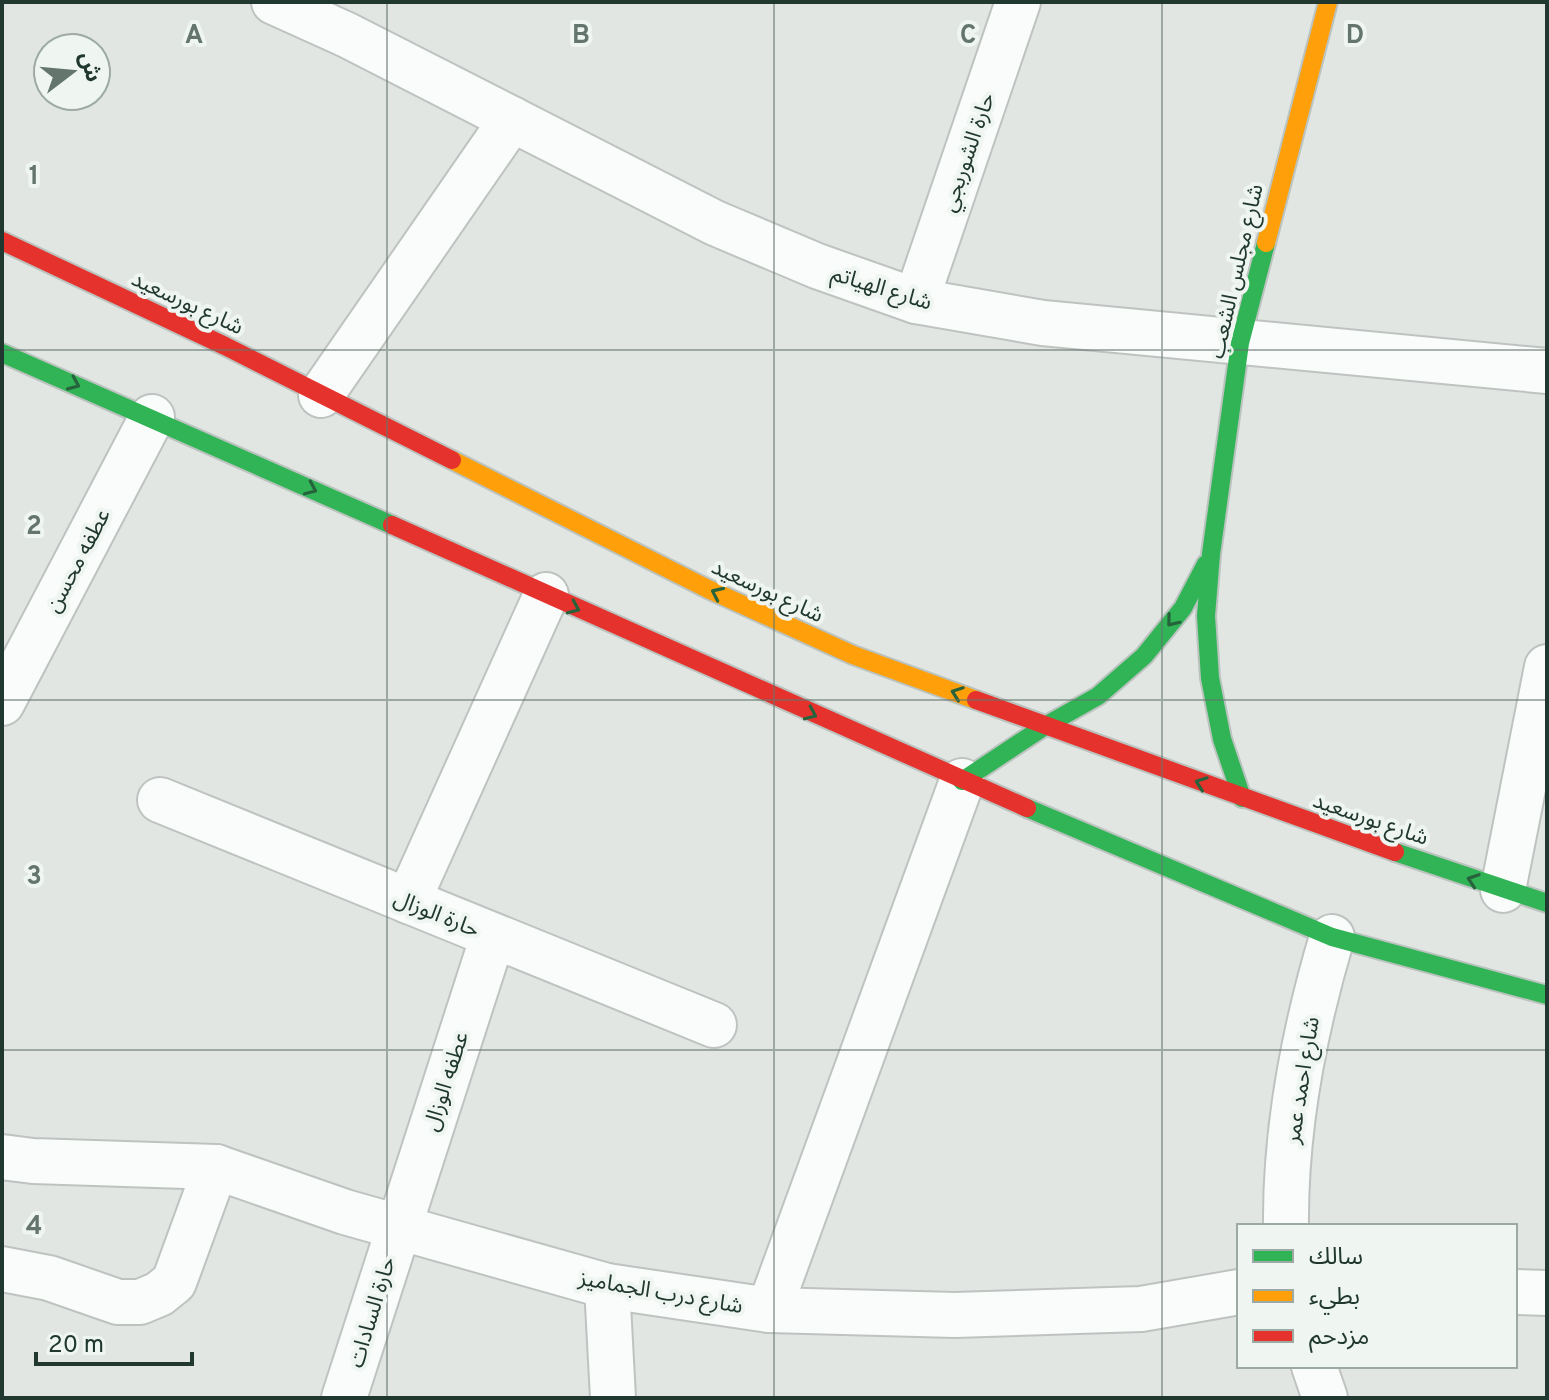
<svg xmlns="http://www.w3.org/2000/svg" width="1549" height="1400" font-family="Overpass,'Noto Sans Arabic',sans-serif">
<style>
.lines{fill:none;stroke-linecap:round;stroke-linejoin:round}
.street-casing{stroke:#bec3c0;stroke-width:48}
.fast-casing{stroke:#bbc3bf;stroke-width:22}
.slow-casing{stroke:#bbc3bf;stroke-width:22}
.jam-casing{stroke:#bbc3bf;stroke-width:22}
.street{stroke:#fafbfb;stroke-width:44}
.fast{stroke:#30b455;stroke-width:18}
.slow{stroke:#ff9f0a;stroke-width:18}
.jam{stroke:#e5322d;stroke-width:18}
.oneway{stroke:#26633c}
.grid{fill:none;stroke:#64756e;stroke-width:2;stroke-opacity:0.55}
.labels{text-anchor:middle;stroke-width:8;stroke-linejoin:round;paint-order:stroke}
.street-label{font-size:22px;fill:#20382f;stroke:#eff6f1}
.grid-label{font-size:26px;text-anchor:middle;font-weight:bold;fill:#64756e;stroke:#eff6f1;stroke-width:8;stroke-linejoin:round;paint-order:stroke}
</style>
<rect width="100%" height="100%" fill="#e1e6e3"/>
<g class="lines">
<defs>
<g id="street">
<polyline points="274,2 347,35 715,223 817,266 916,301 1043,323 1547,371"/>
<polyline points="916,301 1018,2"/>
<polyline points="321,395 512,119"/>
<polyline points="2,703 152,417"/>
<polyline points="160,800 714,1025"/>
<polyline points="1503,890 1547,667"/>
<polyline points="408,901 546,595"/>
<polyline points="2,1157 33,1161 216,1167 345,1212 607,1286 769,1310 955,1315 1141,1309 1239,1292"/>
<path d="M1286,1226C1285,1129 1304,1031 1332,937"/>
<polyline points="2,1269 49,1278 118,1302 140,1302 159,1294 174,1282 216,1167"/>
<polyline points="607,1286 613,1398"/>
<polyline points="1515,1292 1547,1293"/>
<polyline points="769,1310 962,781"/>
<polyline points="1314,1366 1325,1398"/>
<polyline points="344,1398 493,936"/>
</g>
<g id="fast">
<polyline points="2,353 392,525"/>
<polyline points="962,781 1045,726 1098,696 1144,656 1183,608 1206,564"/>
<polyline points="1242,798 1222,739 1210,678 1206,616 1211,554 1240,343 1266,243"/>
<polyline points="1027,808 1332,937 1547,995"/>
<polyline points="1395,852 1547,903"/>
</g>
<g id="slow">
<polyline points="1266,243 1328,2"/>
<polyline points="452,460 708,589 853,655 976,700"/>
</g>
<g id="jam">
<polyline points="2,241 225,346 452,460"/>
<polyline points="392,525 1027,808"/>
<polyline points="976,700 1395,852"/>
</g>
</defs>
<use href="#street" class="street-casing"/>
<use href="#fast" class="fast-casing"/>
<use href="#slow" class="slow-casing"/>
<use href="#jam" class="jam-casing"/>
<use href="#street" class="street"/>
<use href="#fast" class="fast"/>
<use href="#slow" class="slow"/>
<use href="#jam" class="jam"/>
</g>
<defs><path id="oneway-chevron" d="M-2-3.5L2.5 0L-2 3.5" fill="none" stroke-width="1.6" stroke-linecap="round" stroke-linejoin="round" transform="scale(2)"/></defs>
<g class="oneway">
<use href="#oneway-chevron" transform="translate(74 384) rotate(23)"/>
<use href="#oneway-chevron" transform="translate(311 489) rotate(24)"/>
<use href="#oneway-chevron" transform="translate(717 593) rotate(-155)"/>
<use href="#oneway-chevron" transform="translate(574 608) rotate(24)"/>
<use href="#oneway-chevron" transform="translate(1172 621) rotate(129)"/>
<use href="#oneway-chevron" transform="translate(957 693) rotate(-160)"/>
<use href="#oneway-chevron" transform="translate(811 714) rotate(24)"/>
<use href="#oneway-chevron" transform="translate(1201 783) rotate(-160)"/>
<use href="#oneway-chevron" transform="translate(1473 880) rotate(-161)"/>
</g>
<path class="grid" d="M387,2V1398M774,2V1398M1162,2V1398M2,350H1547M2,700H1547M2,1050H1547"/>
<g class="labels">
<g class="street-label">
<text transform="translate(967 152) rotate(-71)" y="8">حارة الشوربجي</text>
<text transform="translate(1235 271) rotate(-77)" y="8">شارع مجلس الشعب</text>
<text transform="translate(882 287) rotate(17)" y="8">شارع الهياتم</text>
<text transform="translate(188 302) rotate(25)" y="8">شارع بورسعيد</text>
<text transform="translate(77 560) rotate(-62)" y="8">عطفه محسن</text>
<text transform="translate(768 590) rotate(25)" y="8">شارع بورسعيد</text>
<text transform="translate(1371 818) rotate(19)" y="8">شارع بورسعيد</text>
<text transform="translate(437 913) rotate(22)" y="8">حارة الوزال</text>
<text transform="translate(1301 1080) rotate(-81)" y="8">شارع احمد عمر</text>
<text transform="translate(445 1081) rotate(-72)" y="8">عطفه الوزال</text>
<text transform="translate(661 1291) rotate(10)" y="8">شارع درب الجماميز</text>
<text transform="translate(371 1312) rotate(-73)" y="8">حارة السادات</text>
</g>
</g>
<g class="grid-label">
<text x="194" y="43">A</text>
<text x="581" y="43">B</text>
<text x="968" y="43">C</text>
<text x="1355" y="43">D</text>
<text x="34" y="184">1</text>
<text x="34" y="534">2</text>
<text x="34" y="884">3</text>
<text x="34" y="1234">4</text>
</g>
<rect width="1549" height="1400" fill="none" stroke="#20382f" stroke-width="8"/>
<rect x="1237" y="1224" width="280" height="144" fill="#eff6f1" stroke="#9caaa3" stroke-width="2"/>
<rect x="1253" y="1250" width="40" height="12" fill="#30b455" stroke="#9caaa3" stroke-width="2"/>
<text x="1309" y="1264" font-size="24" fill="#20382f">سالك</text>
<rect x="1253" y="1290" width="40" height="12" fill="#ff9f0a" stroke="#9caaa3" stroke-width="2"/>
<text x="1309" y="1304" font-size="24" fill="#20382f">بطيء</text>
<rect x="1253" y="1330" width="40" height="12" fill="#e5322d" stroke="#9caaa3" stroke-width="2"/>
<text x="1309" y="1344" font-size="24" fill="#20382f">مزدحم</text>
<g transform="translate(72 72) rotate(74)"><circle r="38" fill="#eff6f1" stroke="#9caaa3" stroke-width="2"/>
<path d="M0-6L14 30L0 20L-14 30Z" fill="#64756e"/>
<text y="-12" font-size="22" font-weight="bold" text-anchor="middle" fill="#20382f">ش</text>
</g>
<path d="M36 1352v12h156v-12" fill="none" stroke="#20382f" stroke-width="4"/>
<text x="48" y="1352" font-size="24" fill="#20382f" stroke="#eff6f1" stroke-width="6" paint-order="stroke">20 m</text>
</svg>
